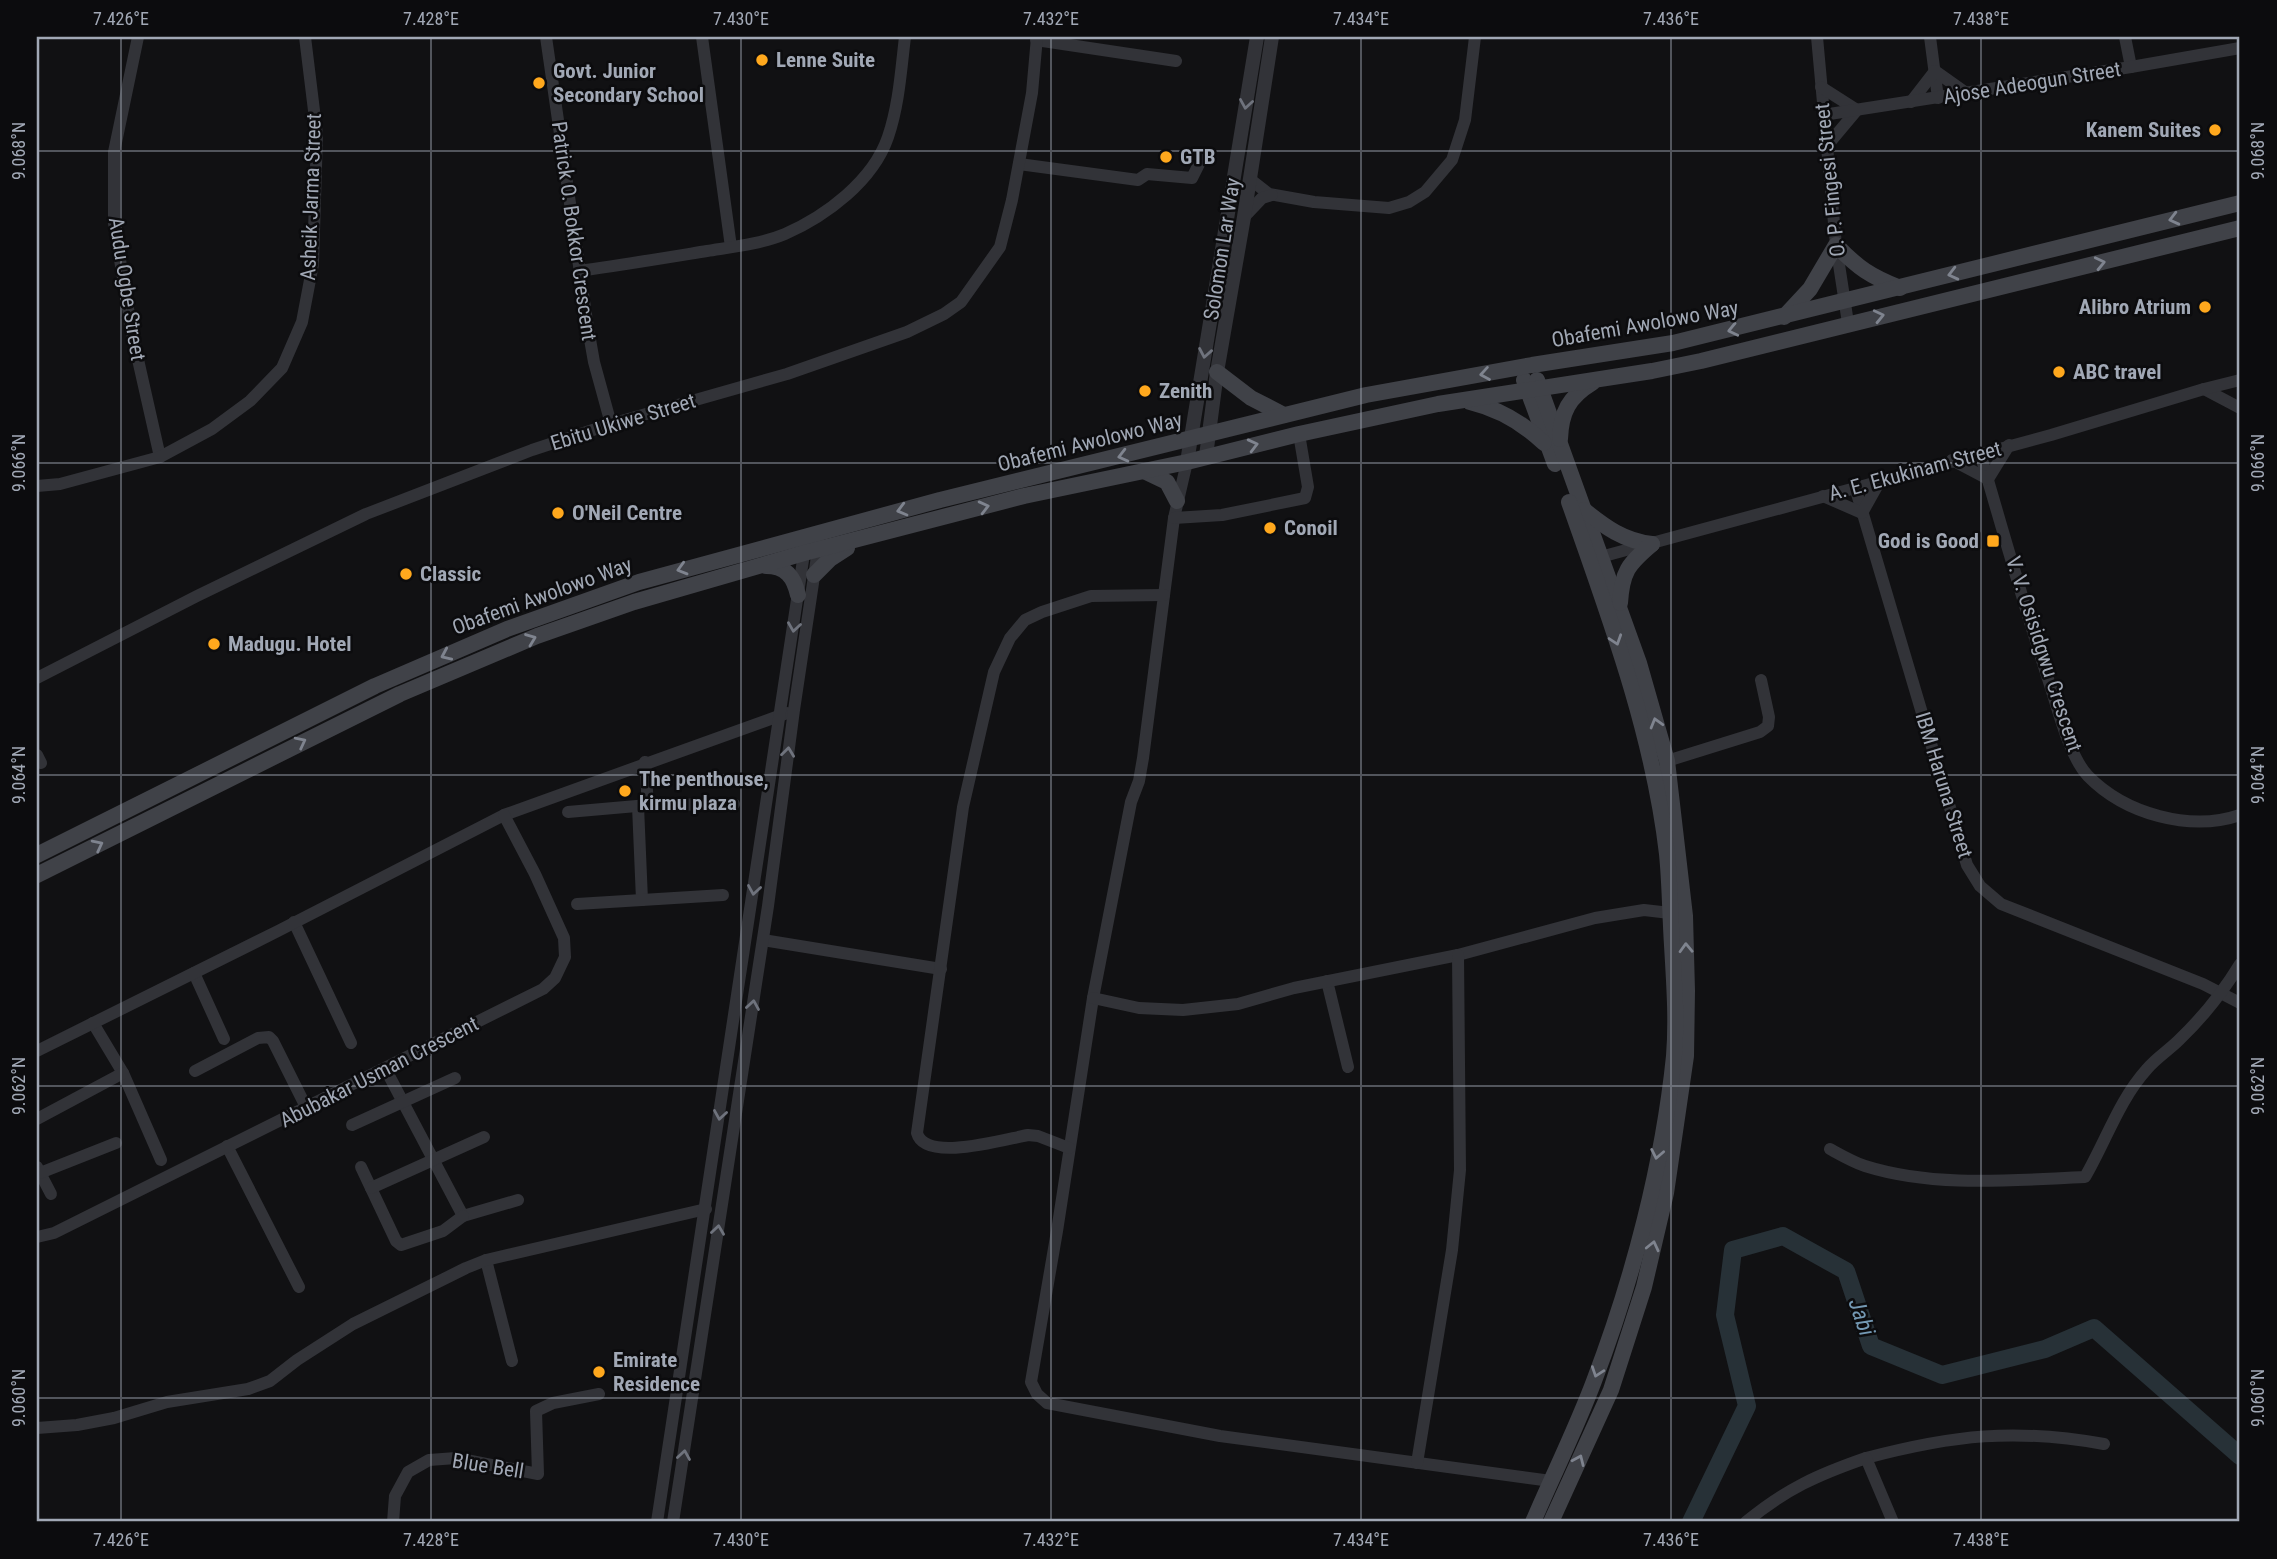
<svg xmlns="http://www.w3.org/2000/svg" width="2277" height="1559" font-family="'Roboto Condensed',sans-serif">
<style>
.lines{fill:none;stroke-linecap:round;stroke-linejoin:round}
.river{stroke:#273137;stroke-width:18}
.minor{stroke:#323338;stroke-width:12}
.tertiary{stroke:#323338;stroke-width:14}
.secondary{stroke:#404248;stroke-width:16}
.oneway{stroke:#6f737d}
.oneway2{stroke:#7f848f}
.ticks{fill:none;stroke:#a1a8b5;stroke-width:2;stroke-opacity:0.45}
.poi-dot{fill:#ffa81d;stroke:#0c0c0e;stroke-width:2.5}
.labels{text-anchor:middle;stroke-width:5;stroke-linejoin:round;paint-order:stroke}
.poi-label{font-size:21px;font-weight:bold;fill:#a1a8b5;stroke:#0c0c0e;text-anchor:start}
.street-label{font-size:21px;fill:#a1a8b5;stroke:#0c0c0e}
.water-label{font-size:23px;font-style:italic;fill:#7499b4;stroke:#0c0c0e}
.neatline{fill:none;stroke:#a1a8b5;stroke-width:2.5}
.ticks-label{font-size:18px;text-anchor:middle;fill:#a1a8b5}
</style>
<rect width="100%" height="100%" fill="#111113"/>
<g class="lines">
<polyline class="river" points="1691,1522 1747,1406 1725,1315 1733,1250 1783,1236 1846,1271 1871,1346 1942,1375 2045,1349 2094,1328 2240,1456"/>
<g class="minor">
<polyline points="138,37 114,152 114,223 132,333 160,457"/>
<polyline points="546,37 588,328 594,362 611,424"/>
<polyline points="702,37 731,247"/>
<polyline points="1817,37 1836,245 1848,323"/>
<polyline points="1930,37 1938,98"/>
<polyline points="2125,37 2131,67"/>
<polyline points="1036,40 1176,61"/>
<polyline points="1821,87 1857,110 1826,147"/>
<polyline points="1911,102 1935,71 1966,93"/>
<polyline points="1823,115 2131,67 2240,48"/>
<polyline points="1019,164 1138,180 1147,174 1192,178 1204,154"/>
<polyline points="1251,180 1269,194 1314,202 1389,208 1409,202 1425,192 1452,160 1465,120 1475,37"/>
<polyline points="1244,217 1262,198 1272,195"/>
<path d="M579,271C622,265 664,258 707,251C732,247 761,244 785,234C826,216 873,181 888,137C899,105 901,70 905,37"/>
<polyline points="2204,389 2240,408"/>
<path d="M1980,453C2003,531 2025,610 2051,688C2059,713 2070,757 2088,776C2125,814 2190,832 2240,815"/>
<polyline points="1952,460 1988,479 2009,445"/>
<polyline points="1187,462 1174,518 1143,758 1139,781 1131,802 1093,998 1057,1231 1031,1382 1037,1394 1047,1403 1220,1436 1551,1481"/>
<polyline points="37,486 60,484 160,457 212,429 250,401 282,368 302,322 313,264 317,135 305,37"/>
<polyline points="1855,487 1967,865 1980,886 2001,904 2203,984 2240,1003"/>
<polyline points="1823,496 1862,513 1881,479"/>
<polyline points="1174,518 1222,515 1305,498 1308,487 1299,434"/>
<polyline points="1593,559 2051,435 2204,389 2240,380"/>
<polyline points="37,678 197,596 366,514 532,450 611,424 787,374 907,332 944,314 961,302 1000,247 1012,200 1032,93 1037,37"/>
<polyline points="37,755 41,763"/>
<polyline points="1667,761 1760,732 1768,726 1769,717 1761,680"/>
<polyline points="645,762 648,805"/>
<polyline points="638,806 642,900"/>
<polyline points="568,812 648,805 734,804"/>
<polyline points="577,904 723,895"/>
<polyline points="294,922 351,1043"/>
<polyline points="763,940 941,969"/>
<polyline points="194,973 224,1039"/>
<polyline points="1327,981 1348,1067"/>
<polyline points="1093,998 1139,1008 1183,1010 1238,1004 1294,988 1458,955 1595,918 1644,910 1670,913"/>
<polyline points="93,1023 123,1073 161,1160"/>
<polyline points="37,1051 278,931 504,815 787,713"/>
<polyline points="385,1068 463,1216 518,1200"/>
<polyline points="195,1071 258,1038 269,1037 273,1041 307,1109"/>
<polyline points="37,1119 123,1073"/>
<polyline points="352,1125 455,1078"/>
<polyline points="227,1146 299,1287"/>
<path d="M1069,1148L1038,1136L1028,1135C1005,1139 925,1163 917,1133L963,807L994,672L1010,638L1025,620L1042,612L1091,596L1164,595"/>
<path d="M1830,1149C1841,1155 1853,1162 1865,1166C1935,1188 2013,1180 2085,1177C2106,1141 2119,1100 2147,1069C2156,1058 2169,1050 2179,1040C2203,1017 2223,992 2240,964"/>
<polyline points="37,1167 51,1194"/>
<polyline points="361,1167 396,1241 401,1245 443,1231 463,1216"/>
<polyline points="40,1173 116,1143"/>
<polyline points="371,1188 484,1137"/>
<path d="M37,1237L54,1233C217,1152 380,1071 543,989L555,978L565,957L564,938L535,874L504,815"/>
<polyline points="486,1260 512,1361"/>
<polyline points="37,1428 77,1425 114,1418 167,1402 248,1389 270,1381 297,1360 353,1324 466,1268 486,1260 706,1209"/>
<path d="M1866,1458C1953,1435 2015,1428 2104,1444"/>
<polyline points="1417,1463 1452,1250 1460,1170 1458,955"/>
<polyline points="393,1522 395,1496 408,1472 429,1460 456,1458 538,1474 536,1411 553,1403 599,1394"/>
<polyline points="657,1522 805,547"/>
<polyline points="673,1522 768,906 794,710 819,543"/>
<path d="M1746,1522C1786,1489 1817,1475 1866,1458L1893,1522"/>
</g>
<g class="tertiary">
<polyline points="1206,456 1217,372 1244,217 1272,37"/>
<polyline points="1187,462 1257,37"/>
</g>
<g class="secondary">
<path d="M1784,317L1810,289L1836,245C1858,268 1870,276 1900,288"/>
<polyline points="1217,372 1251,398 1284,415"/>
<polyline points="1524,380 1555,464"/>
<polyline points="1537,380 1639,663 1667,761 1685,916 1687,991 1686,1056 1666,1193 1644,1287 1611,1390 1551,1522"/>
<path d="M1470,402C1499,409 1523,423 1544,443"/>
<path d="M1560,439C1561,412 1569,397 1592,383"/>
<polyline points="1144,471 1167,482 1177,501"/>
<path d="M1584,510C1605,527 1624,541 1652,544"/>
<path d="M766,566C786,566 794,577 798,595"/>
<polyline points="814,575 830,559 847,548"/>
<path d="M1620,603C1622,572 1628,564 1652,544"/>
<polyline points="37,855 375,686 507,629 639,582 940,500 1366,395 1532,365 1673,343 2240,203"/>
<polyline points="37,875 400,694 537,636 634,602 804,553 1024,496 1187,462 1299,434 1438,404 1652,371 1701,361 2240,228"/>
<path d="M1533,1522C1553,1475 1576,1429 1594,1381C1633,1279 1663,1164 1674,1056C1677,1019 1674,981 1672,945C1670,915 1670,884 1667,854C1653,733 1609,616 1569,502"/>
</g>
</g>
<defs><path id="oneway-chevron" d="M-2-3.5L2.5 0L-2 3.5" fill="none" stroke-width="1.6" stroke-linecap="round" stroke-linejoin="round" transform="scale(1.75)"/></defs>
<g class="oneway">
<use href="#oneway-chevron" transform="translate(1246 104) rotate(99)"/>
<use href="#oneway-chevron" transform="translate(1205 353) rotate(100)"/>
<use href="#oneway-chevron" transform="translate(794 627) rotate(98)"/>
<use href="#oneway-chevron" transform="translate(788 752) rotate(-83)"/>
<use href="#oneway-chevron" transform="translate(754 890) rotate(99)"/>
<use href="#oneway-chevron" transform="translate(753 1005) rotate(-81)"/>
<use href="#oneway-chevron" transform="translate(720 1115) rotate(99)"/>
<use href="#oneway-chevron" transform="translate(718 1230) rotate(-82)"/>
<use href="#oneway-chevron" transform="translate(684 1455) rotate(-81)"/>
</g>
<g class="oneway2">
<use href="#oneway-chevron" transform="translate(2174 219) rotate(166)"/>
<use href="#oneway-chevron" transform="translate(2100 263) rotate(-13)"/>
<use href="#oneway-chevron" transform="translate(1953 274) rotate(166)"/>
<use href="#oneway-chevron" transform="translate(1879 316) rotate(-13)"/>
<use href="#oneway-chevron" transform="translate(1733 330) rotate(167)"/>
<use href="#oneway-chevron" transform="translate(1485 374) rotate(170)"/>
<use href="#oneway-chevron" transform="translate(1253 445) rotate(-14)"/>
<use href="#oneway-chevron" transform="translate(1123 456) rotate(166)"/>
<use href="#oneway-chevron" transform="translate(984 507) rotate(-14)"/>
<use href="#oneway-chevron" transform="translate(902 510) rotate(165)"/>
<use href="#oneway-chevron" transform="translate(682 569) rotate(164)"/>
<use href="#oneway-chevron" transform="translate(531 639) rotate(-21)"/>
<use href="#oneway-chevron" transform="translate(1616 640) rotate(72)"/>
<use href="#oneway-chevron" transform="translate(446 655) rotate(156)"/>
<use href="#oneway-chevron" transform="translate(1656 723) rotate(-106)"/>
<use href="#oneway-chevron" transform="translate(301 742) rotate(-27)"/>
<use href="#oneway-chevron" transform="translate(98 845) rotate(-27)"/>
<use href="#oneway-chevron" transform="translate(1686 948) rotate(-92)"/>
<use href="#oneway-chevron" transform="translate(1657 1154) rotate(101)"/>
<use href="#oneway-chevron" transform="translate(1653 1246) rotate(-77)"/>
<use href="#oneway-chevron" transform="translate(1597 1372) rotate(109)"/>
<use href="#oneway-chevron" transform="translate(1579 1460) rotate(-66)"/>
</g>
<path class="ticks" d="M121,37V1522M431,37V1522M741,37V1522M1051,37V1522M1361,37V1522M1671,37V1522M1981,37V1522M37,151H2240M37,463H2240M37,775H2240M37,1086H2240M37,1398H2240"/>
<g class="poi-dot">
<circle cx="762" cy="60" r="7"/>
<circle cx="539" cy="83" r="7"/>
<circle cx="2215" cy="130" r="7"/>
<circle cx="1166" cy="157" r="7"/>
<circle cx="2205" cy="307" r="7"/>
<circle cx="2059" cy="372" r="7"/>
<circle cx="1145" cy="391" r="7"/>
<circle cx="558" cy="513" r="7"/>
<circle cx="1270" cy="528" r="7"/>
<rect x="1986" y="534" width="14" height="14" rx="3.5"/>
<circle cx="406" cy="574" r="7"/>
<circle cx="214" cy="644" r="7"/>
<circle cx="625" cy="791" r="7"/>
<circle cx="599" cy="1372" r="7"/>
</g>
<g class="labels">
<g class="poi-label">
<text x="776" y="67">Lenne Suite</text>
<text x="553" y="78">Govt. Junior<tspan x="553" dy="24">Secondary School</tspan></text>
<text x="2201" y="137" text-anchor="end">Kanem Suites</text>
<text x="1180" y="164">GTB</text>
<text x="2191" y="314" text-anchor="end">Alibro Atrium</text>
<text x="2073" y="379">ABC travel</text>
<text x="1159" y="398">Zenith</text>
<text x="572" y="520">O'Neil Centre</text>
<text x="1284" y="535">Conoil</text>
<text x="1979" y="548" text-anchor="end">God is Good</text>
<text x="420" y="581">Classic</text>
<text x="228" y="651">Madugu. Hotel</text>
<text x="639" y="786">The penthouse,<tspan x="639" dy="24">kirmu plaza</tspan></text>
<text x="613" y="1367">Emirate<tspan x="613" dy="24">Residence</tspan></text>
</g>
<g class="street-label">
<text transform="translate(2032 83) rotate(-9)" y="7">Ajose Adeogun Street</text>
<text transform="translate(1830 180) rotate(-96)" y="7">O. P. Fingesi Street</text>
<text transform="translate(311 197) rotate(-88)" y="7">Asheik Jarma Street</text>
<text transform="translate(574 231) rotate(82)" y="7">Patrick O. Bokkor Crescent</text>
<text transform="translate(1222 249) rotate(-81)" y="7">Solomon Lar Way</text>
<text transform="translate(127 289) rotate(81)" y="7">Audu Ogbe Street</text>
<text transform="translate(1645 324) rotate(-10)" y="7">Obafemi Awolowo Way</text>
<text transform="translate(623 422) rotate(-17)" y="7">Ebitu Ukiwe Street</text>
<text transform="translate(1090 442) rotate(-14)" y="7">Obafemi Awolowo Way</text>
<text transform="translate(1915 471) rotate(-15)" y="7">A. E. Ekukinam Street</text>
<text transform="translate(542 596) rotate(-20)" y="7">Obafemi Awolowo Way</text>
<text transform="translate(2044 654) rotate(72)" y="7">V. V. Osisidgwu Crescent</text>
<text transform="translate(1944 785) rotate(73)" y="7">IBM Haruna Street</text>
<text transform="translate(379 1072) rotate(-27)" y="7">Abubakar Usman Crescent</text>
<text transform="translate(488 1466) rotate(9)" y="7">Blue Bell</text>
</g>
<g class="water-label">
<text transform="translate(1862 1317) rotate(71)" y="8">Jabi</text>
</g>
</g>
<rect width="2277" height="1559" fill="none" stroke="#0c0c0e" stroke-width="77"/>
<rect x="38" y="38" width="2200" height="1482" class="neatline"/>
<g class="ticks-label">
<text x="121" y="25">7.426°E</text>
<text x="431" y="25">7.428°E</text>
<text x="741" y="25">7.430°E</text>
<text x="1051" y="25">7.432°E</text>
<text x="1361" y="25">7.434°E</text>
<text x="1671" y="25">7.436°E</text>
<text x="1981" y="25">7.438°E</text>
<text transform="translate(19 151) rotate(-90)" y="6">9.068°N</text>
<text transform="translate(2258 151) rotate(-90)" y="6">9.068°N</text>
<text transform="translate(19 463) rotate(-90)" y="6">9.066°N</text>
<text transform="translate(2258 463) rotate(-90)" y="6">9.066°N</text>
<text transform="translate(19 775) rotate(-90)" y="6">9.064°N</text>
<text transform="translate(2258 775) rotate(-90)" y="6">9.064°N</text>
<text transform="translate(19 1086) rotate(-90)" y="6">9.062°N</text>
<text transform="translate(2258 1086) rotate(-90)" y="6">9.062°N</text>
<text transform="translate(19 1398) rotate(-90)" y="6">9.060°N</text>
<text transform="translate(2258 1398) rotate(-90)" y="6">9.060°N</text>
<text x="121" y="1546">7.426°E</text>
<text x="431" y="1546">7.428°E</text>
<text x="741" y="1546">7.430°E</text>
<text x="1051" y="1546">7.432°E</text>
<text x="1361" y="1546">7.434°E</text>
<text x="1671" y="1546">7.436°E</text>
<text x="1981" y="1546">7.438°E</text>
</g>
</svg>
